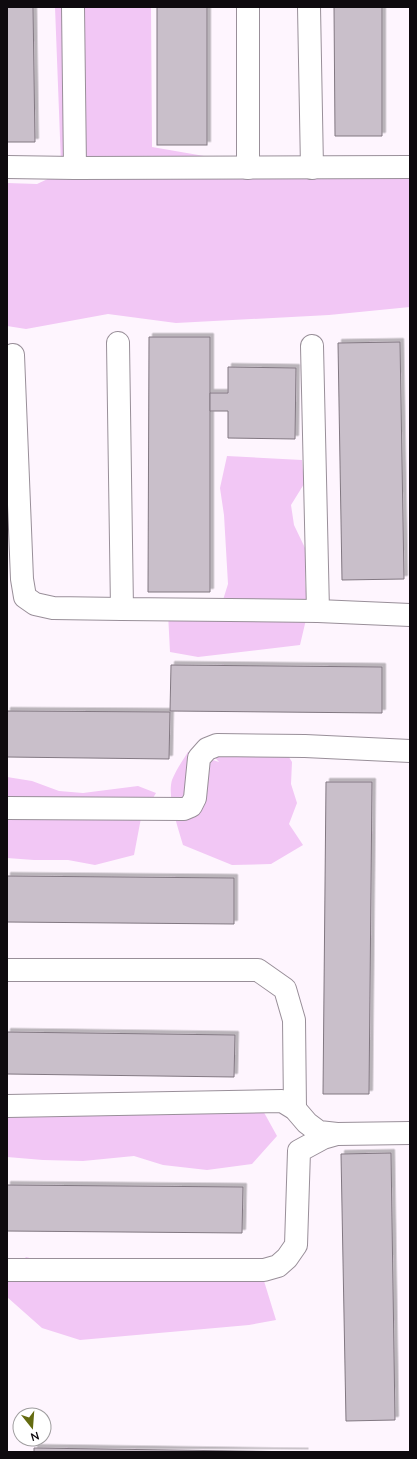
<svg xmlns="http://www.w3.org/2000/svg" width="417" height="1459" font-family="'Nunito Sans',sans-serif">
<style>
.green{fill:#f2c7f5}
.building{fill:#c9bfca;stroke:#827882;filter:url(#shadow)}
.lines{fill:none;stroke-linecap:round;stroke-linejoin:round}
.minor-casing{stroke:#998f99;stroke-width:24}
.minor{stroke:#fff;stroke-width:22}
</style>
<defs>
<filter id="shadow"><feDropShadow dx="3.5" dy="-3.5" stdDeviation="0" flood-color="#0004"/></filter>
</defs>
<rect width="100%" height="100%" fill="#fef5fe"/>
<g class="green">
<polygon points="55,7 151,7 152,147 210,157 342,159 410,155 410,307 329,315 176,323 108,314 26,329 7,326 7,183 37,184 52,177 61,164"/>
<polygon points="227,456 302,460 304,484 291,505 294,525 305,548 305,582 308,611 300,645 198,657 170,652 168,613 223,600 228,584 224,515 220,488"/>
<path d="M277,738L292,762L291,784L297,803L289,824L303,845L271,864L232,865L183,845C178,827 167,797 172,780C176,770 183,760 188,752L219,762L207,749Z"/>
<polygon points="7,777 32,781 59,791 83,793 138,786 156,793 141,818 134,855 95,865 68,860 34,860 7,858"/>
<polygon points="7,1104 261,1107 277,1136 252,1164 207,1170 163,1165 134,1156 83,1161 43,1160 7,1157"/>
<polygon points="26,1257 71,1269 234,1267 264,1281 276,1320 249,1325 80,1340 42,1328 7,1297 7,1279"/>
</g>
<g class="building">
<polygon points="7,7 33,7 35,142 7,142"/>
<rect x="157" y="7" width="50" height="138"/>
<polygon points="334,7 382,7 382,136 335,136"/>
<polygon points="149,337 210,337 210,592 148,592"/>
<polygon points="400,342 404,579 342,580 338,343"/>
<polygon points="228,367 296,368 295,439 228,438 228,411 210,411 210,393 228,393"/>
<polygon points="171,665 382,667 382,713 170,711"/>
<polygon points="7,711 170,712 169,759 7,757"/>
<polygon points="326,782 372,782 369,1094 323,1094"/>
<polygon points="7,876 234,878 234,924 7,922"/>
<polygon points="7,1032 235,1035 234,1077 7,1074"/>
<polygon points="391,1153 395,1420 346,1421 341,1154"/>
<polygon points="7,1185 243,1187 242,1233 7,1231"/>
<polygon points="34,1448 305,1452 34,1452"/>
</g>
<g class="lines">
<defs>
<g id="minor">
<polyline points="73,7 75,168"/>
<polyline points="309,7 312,168"/>
<polyline points="7,167 75,168 410,167"/>
<polyline points="248,168 248,7"/>
<polyline points="118,343 122,609 318,611"/>
<polyline points="312,346 318,611 410,615"/>
<polyline points="13,355 22,579 25,597 35,604 53,608 122,609"/>
<polyline points="7,808 184,809 191,806 195,798 199,758 207,749 217,745 305,746 410,751"/>
<polyline points="7,970 258,970 285,989 294,1020 295,1109"/>
<polyline points="7,1106 282,1101 295,1109 307,1123 319,1132 337,1134"/>
<polyline points="7,1270 264,1270 278,1266 287,1258 296,1245 299,1151 323,1138 337,1134 410,1133"/>
</g>
</defs>
<use href="#minor" class="minor-casing"/>
<use href="#minor" class="minor"/>
</g>
<rect width="417" height="1459" fill="none" stroke="#0e0a0e" stroke-width="16"/>
<g transform="translate(32 1427) rotate(163)"><circle r="19" fill="#ffffff" stroke="#9f9d9f"/>
<path d="M0-3L7 15L0 10L-7 15Z" fill="#646b10"/>
<text y="-6" font-size="11" font-weight="bold" text-anchor="middle" fill="#0e0a0e">N</text>
</g>
</svg>
